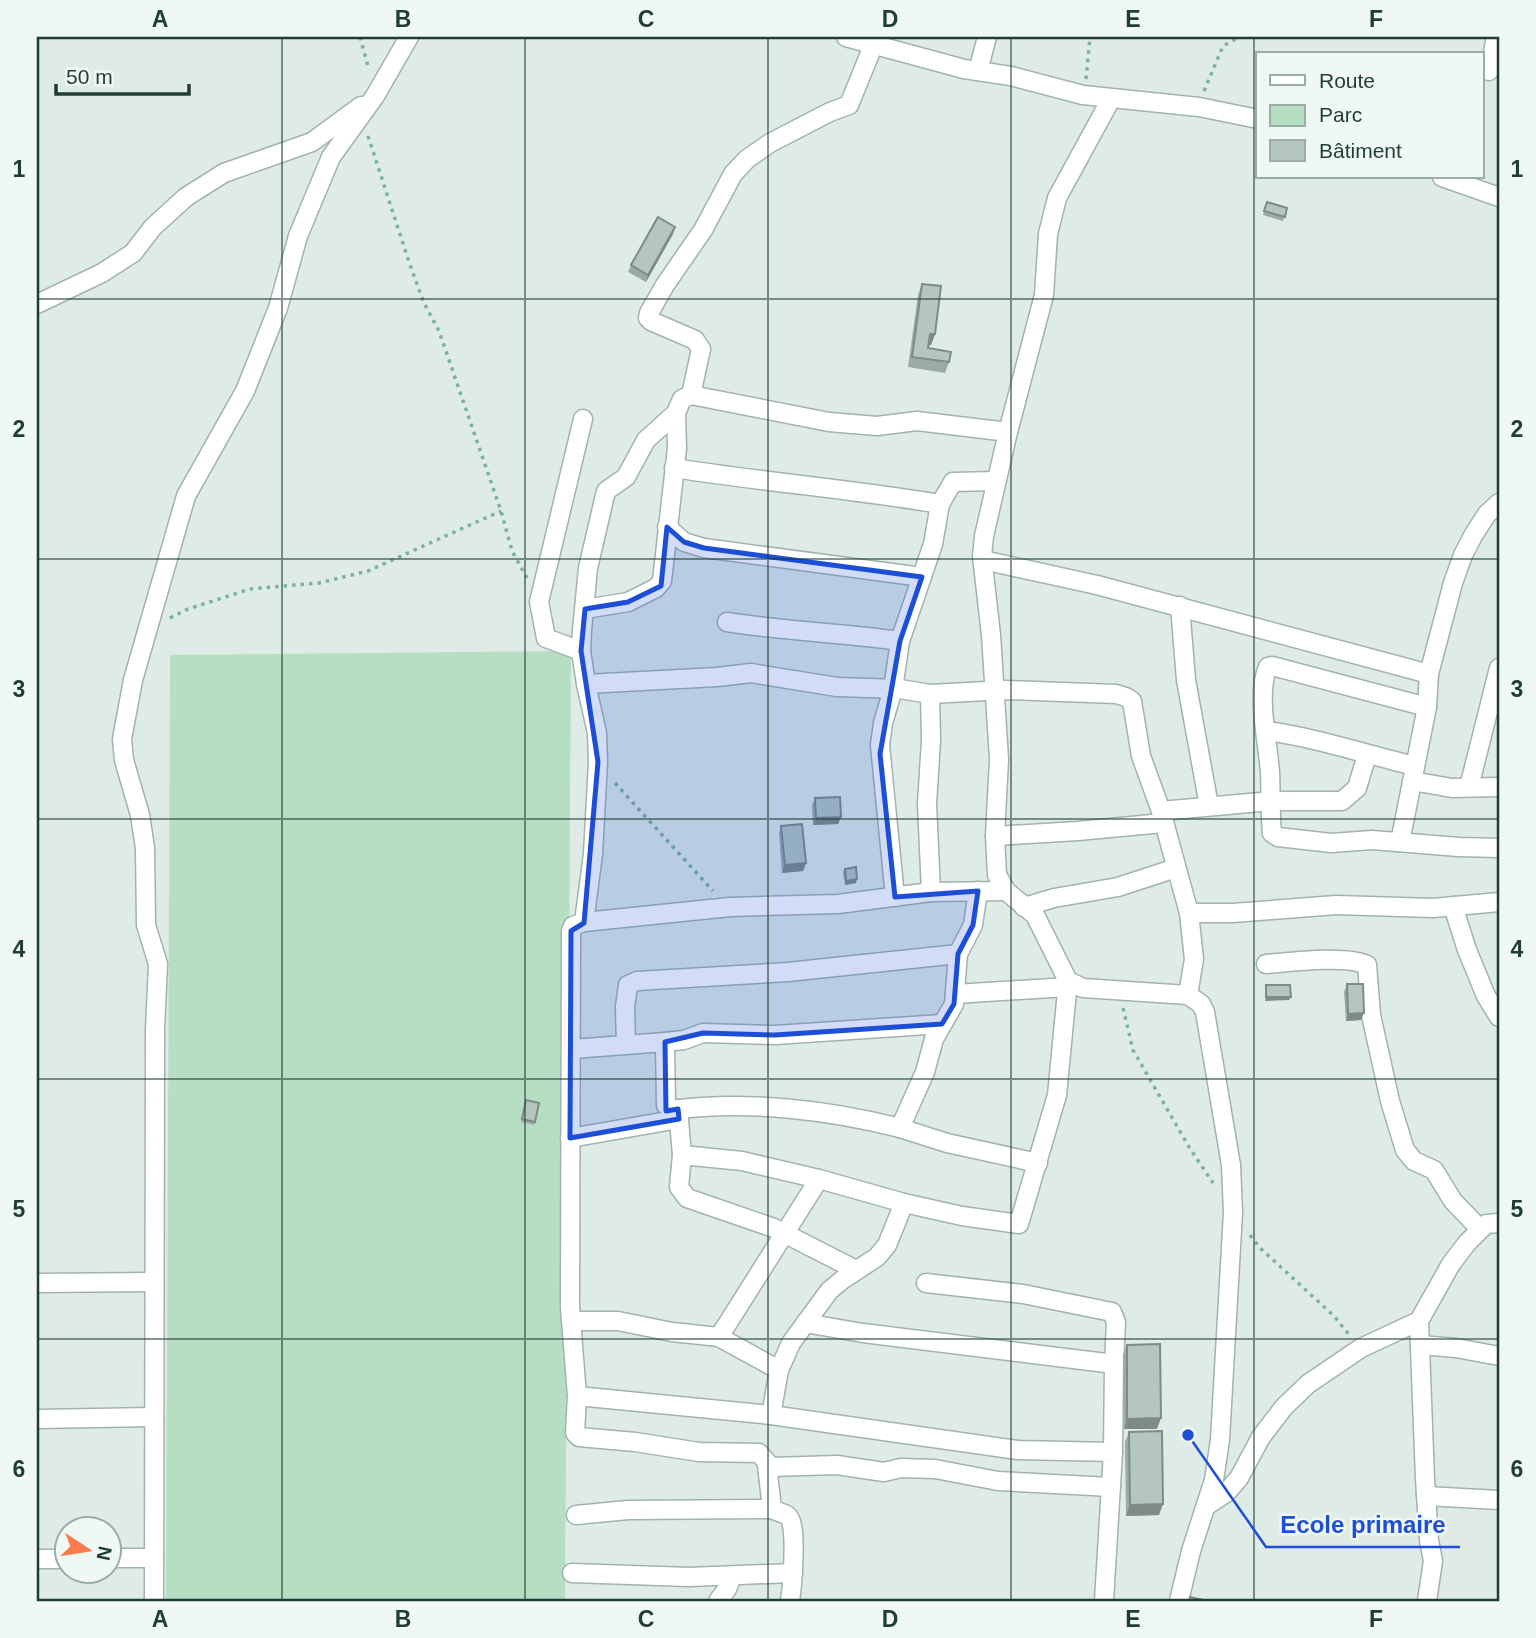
<svg xmlns="http://www.w3.org/2000/svg" width="1536" height="1638" font-family="Helvetica,sans-serif">
<style>
.green{fill:#b6dec2}
.lines{fill:none;stroke-linecap:round;stroke-linejoin:round}
.street-casing{stroke:#a2b3ad;stroke-width:21}
.path{stroke:#7db1a2;stroke-width:3.5;stroke-dasharray:3.5 5;stroke-linecap:butt}
.street{stroke:#fff;stroke-width:18}
.wall{fill:#9baaa4}
.shaded-wall{fill:#7e8b86}
.building{fill:#b4c6bf;stroke:#7e8b86;stroke-width:2}
.marked{fill:#1d4ed8;fill-opacity:0.2;stroke:#1d4ed8;stroke-width:5;stroke-linejoin:round}
.grid{fill:none;stroke:#1f3c35;stroke-width:2;stroke-opacity:0.55}
.leader{fill:none;stroke:#1d4ed8;stroke-width:2.5}
.callout-dot{fill:#1d4ed8;stroke:#f0f8f4;stroke-width:2.5}
.callout-label{font-size:24px;text-anchor:middle;font-weight:bold;fill:#1d4ed8;stroke:#f0f8f4;stroke-width:5;stroke-linejoin:round;paint-order:stroke}
.neatline{fill:none;stroke:#1f3c35;stroke-width:2.5}
.grid-label{font-size:23px;text-anchor:middle;font-weight:bold;fill:#1f3c35}
</style>
<rect width="100%" height="100%" fill="#dfebe6"/>
<polygon class="green" points="571,651 565,1601 166,1601 170,655"/>
<g class="lines">
<defs>
<g id="street">
<polyline points="846,37 964,69 1011,76 1083,95 1199,107 1258,119"/>
<polyline points="978,71 987,37"/>
<polyline points="1489,71 1496,37"/>
<polyline points="1111,99 1057,198 1048,234 1044,295 1008,432 984,536 982,556 991,635 999,759 995,836 997,875 1006,891 1035,915 1068,981 1083,988 1188,995 1201,1004 1205,1012 1231,1165 1233,1212 1220,1440 1214,1480 1191,1551 1179,1601"/>
<polyline points="1442,177 1499,197"/>
<polyline points="37,304 102,273 133,253 153,227 186,197 224,173 312,142 361,106"/>
<polyline points="691,395 701,349 695,340 651,321 648,318 649,313 665,285 703,230 733,174 747,159 770,143 830,112 849,105 873,46"/>
<path d="M674,468C762,482 851,489 940,504"/>
<polyline points="667,527 684,542 704,548 922,577"/>
<polyline points="983,560 1097,585 1429,674"/>
<polyline points="1180,606 1186,680 1209,806"/>
<polyline points="585,609 628,602 656,588 662,581 677,448 676,413"/>
<path d="M727,622C785,631 842,633 900,641"/>
<polyline points="581,651 546,638 539,602 583,419"/>
<polyline points="586,684 717,677 751,673 837,687 900,689 930,694 931,740 927,804 931,892"/>
<polyline points="930,694 1006,690 1116,694 1126,697 1132,701 1141,756 1161,811 1189,913 1194,959 1188,995"/>
<path d="M1427,707L1272,666L1268,667C1256,693 1268,744 1270,772C1271,793 1270,813 1272,833L1278,837L1331,843L1372,840L1459,847L1499,848"/>
<path d="M1267,731C1317,738 1365,754 1415,766"/>
<polyline points="1412,781 1452,788 1499,787"/>
<polyline points="1469,787 1499,668"/>
<polyline points="1161,811 1271,801 1342,801 1357,788 1367,755"/>
<polyline points="995,836 1078,831 1163,823"/>
<polyline points="1400,842 1427,707 1429,674 1453,583 1463,555 1474,534 1487,514 1499,503"/>
<polyline points="1006,891 931,892 838,904 730,907 584,922 593,854 598,762 597,733 586,684 581,651 582,630 588,568 606,491 626,477 646,440 676,413 682,399 691,395 829,422 877,426 917,421 1008,432"/>
<polyline points="895,897 880,745 883,723 893,689 900,641 933,544 940,504 953,482 996,481"/>
<polyline points="1453,906 1467,950 1486,996 1499,1017"/>
<polyline points="1024,907 1054,898 1118,887 1176,868"/>
<polyline points="1189,913 1233,913 1336,905 1433,908 1499,902"/>
<polyline points="584,922 573,926 571,931 570,1307 577,1396 575,1433 579,1437 635,1442 699,1452 759,1453 771,1467 837,1465 884,1472 901,1468 935,1469 998,1481 1111,1487"/>
<path d="M1266,964C1291,962 1346,955 1367,965L1371,1015L1390,1101L1405,1150L1414,1161L1434,1170L1453,1201L1480,1229"/>
<polyline points="955,994 1067,987"/>
<polyline points="665,1042 684,1040 703,1033 775,1035 942,1024"/>
<polyline points="626,1045 625,1007 628,985 637,981 788,972 958,954"/>
<path d="M572,1049L665,1042L666,1105L672,1110C746,1100 829,1110 900,1128L925,1072L934,1039L954,1004L958,954L973,925L978,891"/>
<polyline points="678,1109 682,1155 679,1187 687,1198 774,1228 856,1270"/>
<polyline points="900,1128 947,1143 1038,1163"/>
<polyline points="570,1138 679,1119"/>
<polyline points="682,1155 742,1161 819,1179"/>
<polyline points="37,1283 154,1282"/>
<polyline points="926,1283 1023,1294 1112,1312 1116,1322 1114,1364"/>
<polyline points="571,1321 618,1321 672,1332 719,1337 779,1370"/>
<polyline points="1419,1321 1425,1479 1429,1540 1433,1561 1427,1601"/>
<polyline points="805,1323 863,1333 1114,1364 1113,1452"/>
<polyline points="719,1337 819,1179 904,1203 962,1216 1019,1224 1057,1095 1068,981"/>
<polyline points="1420,1345 1456,1348 1499,1356"/>
<polyline points="577,1396 771,1415 1018,1450 1113,1452 1104,1601"/>
<polyline points="771,1415 779,1370 791,1343 829,1291 842,1280 877,1257 887,1245 904,1203"/>
<polyline points="37,1419 154,1417"/>
<path d="M767,1465L772,1509C777,1512 784,1513 788,1516C798,1523 792,1588 790,1601"/>
<polyline points="1426,1496 1499,1500"/>
<polyline points="1206,1506 1226,1493 1239,1478 1261,1437 1284,1407 1308,1384 1361,1348 1419,1321 1451,1264 1467,1243 1486,1224 1499,1223"/>
<polyline points="576,1515 628,1510 772,1509"/>
<polyline points="108,1558 154,1558"/>
<polyline points="37,1559 66,1559"/>
<polyline points="572,1573 689,1577 793,1573"/>
<polyline points="154,1601 155,1030 158,964 146,925 145,848 140,815 124,760 122,739 133,680 186,496 245,391 278,308 298,236 331,157 375,96 409,37"/>
<polyline points="718,1601 727,1589 732,1576"/>
</g>
</defs>
<use href="#street" class="street-casing"/>
<g class="path">
<polyline points="360,37 369,70"/>
<polyline points="1086,79 1090,37"/>
<polyline points="1204,91 1223,46 1239,37"/>
<polyline points="368,136 409,262 424,303 439,331 501,511 512,551 527,578"/>
<polyline points="170,618 188,609 250,589 319,583 368,571 501,511"/>
<polyline points="615,783 713,891"/>
<polyline points="1123,1008 1133,1050 1189,1147 1213,1183"/>
<polyline points="1250,1235 1260,1248 1334,1316 1350,1336"/>
</g>
<use href="#street" class="street"/>
</g>
<g class="wall">
<polygon points="1267,202 1287,208 1283,221 1263,215"/>
<polygon points="673,234 646,282 628,272 631,265"/>
<polygon points="922,284 935,334 931,345 928,345 928,348 949,362 945,373 908,367 918,295"/>
<polygon points="815,798 841,817 838,824 813,825 812,805"/>
<polygon points="781,826 806,863 803,871 782,873 779,833"/>
<polygon points="845,869 856,883 845,885 843,872"/>
<polygon points="1347,984 1361,1020 1346,1021 1344,992"/>
<polygon points="525,1103 535,1122 534,1125 521,1122"/>
<polygon points="1127,1345 1157,1429 1124,1429 1123,1355"/>
<polygon points="1129,1432 1159,1515 1126,1516 1125,1442"/>
</g>
<g class="shaded-wall">
<polygon points="675,227 673,234 646,282 648,275"/>
<polygon points="930,334 935,334 931,345 926,345"/>
<polygon points="841,817 838,824 813,825 816,818"/>
<polygon points="806,863 803,871 782,873 785,865"/>
<polygon points="857,879 856,883 845,885 846,881"/>
<polygon points="1266,997 1291,997 1289,1000 1265,1001"/>
<polygon points="1364,1013 1361,1020 1346,1021 1348,1014"/>
<polygon points="1161,1418 1157,1429 1124,1429 1127,1419"/>
<polygon points="1163,1504 1159,1515 1126,1516 1130,1505"/>
</g>
<g class="building">
<polygon points="1267,202 1287,208 1285,217 1264,211"/>
<polygon points="658,217 675,227 648,275 631,265"/>
<polygon points="922,284 941,286 935,334 930,334 928,348 951,352 949,362 912,357"/>
<polygon points="840,797 841,817 816,818 815,798"/>
<polygon points="802,824 806,863 785,865 781,826"/>
<polygon points="856,867 857,879 846,881 845,869"/>
<polygon points="1347,984 1363,984 1364,1013 1348,1014"/>
<polygon points="1266,985 1290,985 1291,997 1266,997"/>
<polygon points="526,1100 539,1103 535,1122 522,1119"/>
<polygon points="1160,1344 1161,1418 1127,1419 1127,1345"/>
<polygon points="1162,1431 1163,1504 1130,1505 1129,1432"/>
<polygon points="1190,1597 1208,1601 1189,1601"/>
</g>
<path class="marked" d="M667,527L684,542L704,548L922,577L900,641L880,754L895,897L978,891L973,925L958,954L954,1004L942,1024L775,1035L703,1033L665,1042L666,1111L678,1109L679,1119L570,1138L571,931L584,923L598,762L581,651L585,609L628,602L661,586Z"/>
<path class="grid" d="M282,37V1601M525,37V1601M768,37V1601M1011,37V1601M1254,37V1601M37,299H1499M37,559H1499M37,819H1499M37,1079H1499M37,1339H1499"/>
<path class="leader" d="M1188 1435L1266 1547H1460"/>
<circle class="callout-dot" cx="1188" cy="1435" r="7"/>
<g class="callout-label">
<text x="1363" y="1533">Ecole primaire</text>
</g>
<rect width="1536" height="1638" fill="none" stroke="#f0f8f4" stroke-width="77"/>
<rect x="1256" y="52" width="228" height="126" fill="#f0f8f4" stroke="#9cada8" stroke-width="2"/>
<rect x="1270" y="75" width="35" height="10" fill="#ffffff" stroke="#9cada8" stroke-width="2"/>
<text x="1319" y="88" font-size="21" fill="#1f3c35">Route</text>
<rect x="1270" y="105" width="35" height="21" fill="#b6dec2" stroke="#9cada8" stroke-width="2"/>
<text x="1319" y="122" font-size="21" fill="#1f3c35">Parc</text>
<rect x="1270" y="140" width="35" height="21" fill="#b4c6bf" stroke="#9cada8" stroke-width="2"/>
<text x="1319" y="158" font-size="21" fill="#1f3c35">Bâtiment</text>
<g transform="translate(88 1550) rotate(102)"><circle r="33" fill="#f0f8f4" stroke="#9cada8" stroke-width="2"/>
<path d="M0-5L12 26L0 18L-12 26Z" fill="#fa7b4e"/>
<text y="-10" font-size="19" font-weight="bold" text-anchor="middle" fill="#1f3c35">N</text>
</g>
<path d="M56 84v10h133v-10" fill="none" stroke="#1f3c35" stroke-width="3.5"/>
<text x="66" y="84" font-size="21" fill="#1f3c35" stroke="#f0f8f4" stroke-width="5" paint-order="stroke">50 m</text>
<rect x="38" y="38" width="1460" height="1562" class="neatline"/>
<g class="grid-label">
<text x="160" y="27">A</text>
<text x="403" y="27">B</text>
<text x="646" y="27">C</text>
<text x="890" y="27">D</text>
<text x="1133" y="27">E</text>
<text x="1376" y="27">F</text>
<text x="19" y="177">1</text>
<text x="1517" y="177">1</text>
<text x="19" y="437">2</text>
<text x="1517" y="437">2</text>
<text x="19" y="697">3</text>
<text x="1517" y="697">3</text>
<text x="19" y="957">4</text>
<text x="1517" y="957">4</text>
<text x="19" y="1217">5</text>
<text x="1517" y="1217">5</text>
<text x="19" y="1477">6</text>
<text x="1517" y="1477">6</text>
<text x="160" y="1627">A</text>
<text x="403" y="1627">B</text>
<text x="646" y="1627">C</text>
<text x="890" y="1627">D</text>
<text x="1133" y="1627">E</text>
<text x="1376" y="1627">F</text>
</g>
</svg>
